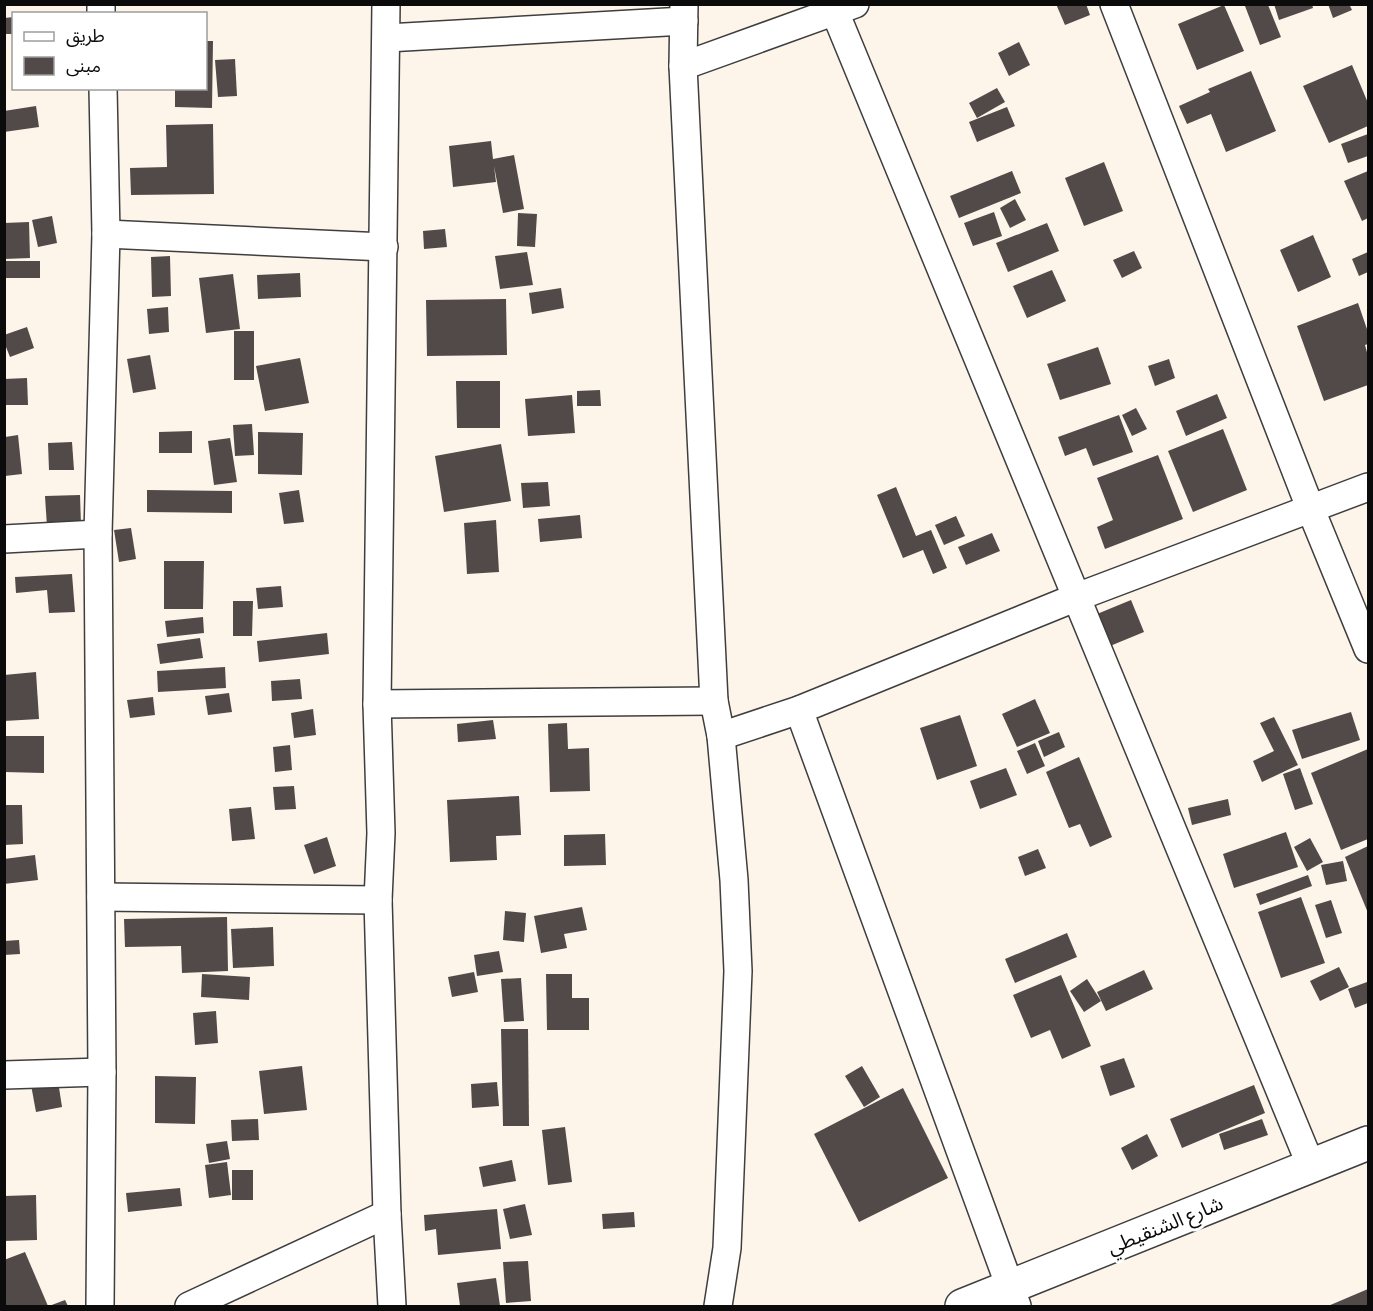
<svg xmlns="http://www.w3.org/2000/svg" width="1373" height="1311" font-family="'Crimson Pro','Noto Sans Arabic',serif">
<style>
.building{fill:#524a48}
.lines{fill:none;stroke-linecap:round;stroke-linejoin:round}
.minor-casing{stroke:#3e3e3e;stroke-width:30}
.tertiary-casing{stroke:#3e3e3e;stroke-width:36}
.minor{stroke:#fff;stroke-width:27}
.tertiary{stroke:#fff;stroke-width:33}
.labels{text-anchor:middle;stroke-width:6;stroke-linejoin:round;paint-order:stroke}
.street-label{font-size:20px;fill:#0b0b0b;stroke:#fff}
</style>
<rect width="100%" height="100%" fill="#fdf5ea"/>
<g class="building">
<polygon points="1056,4 1086,4 1090,15 1065,25"/>
<polygon points="1274,4 1312,4 1313,8 1279,20"/>
<polygon points="1328,4 1349,4 1352,10 1333,18"/>
<polygon points="1224,5 1244,51 1197,70 1178,24"/>
<polygon points="1249,5 1268,5 1281,37 1260,45 1245,6"/>
<polygon points="14,17 14,34 5,34 4,18"/>
<polygon points="206,41 213,41 212,108 175,107 175,88 206,88"/>
<polygon points="1019,42 1030,65 1009,76 998,53"/>
<polygon points="235,59 237,96 218,97 215,60"/>
<polygon points="1352,65 1368,103 1368,126 1329,143 1303,86"/>
<polygon points="1251,71 1276,131 1226,152 1211,114 1187,124 1179,106 1210,92 1208,89"/>
<polygon points="997,88 1005,102 977,118 969,103"/>
<polygon points="36,106 39,127 4,132 4,111"/>
<polygon points="1007,107 1015,126 977,142 969,122"/>
<polygon points="213,124 214,194 131,195 130,168 167,167 166,125"/>
<polygon points="1368,134 1368,156 1348,163 1341,144"/>
<polygon points="491,141 493,159 514,155 524,209 503,213 494,166 496,182 453,187 449,146"/>
<polygon points="1104,162 1123,211 1084,226 1065,178"/>
<polygon points="1012,171 1021,193 959,218 950,196"/>
<polygon points="1368,171 1368,218 1362,221 1344,181"/>
<polygon points="1015,199 1026,220 1010,228 1000,208"/>
<polygon points="994,212 1002,236 973,246 964,223"/>
<polygon points="518,213 537,214 535,247 517,246"/>
<polygon points="52,216 57,243 38,247 32,220"/>
<polygon points="29,222 30,258 4,259 4,223"/>
<polygon points="1047,223 1059,251 1008,272 996,243"/>
<polygon points="445,229 447,247 424,249 423,231"/>
<polygon points="1313,235 1331,277 1298,292 1280,250"/>
<polygon points="1134,251 1142,268 1122,278 1113,260"/>
<polygon points="527,252 533,285 500,289 495,256"/>
<polygon points="1368,252 1368,272 1359,276 1352,259"/>
<polygon points="170,256 171,296 152,297 151,257"/>
<rect x="4" y="261" width="36" height="17"/>
<polygon points="1052,270 1066,301 1027,318 1013,286"/>
<polygon points="300,273 301,297 258,299 257,275"/>
<polygon points="233,274 240,329 206,333 199,278"/>
<polygon points="561,288 564,308 532,314 529,293"/>
<polygon points="506,299 507,355 427,356 426,300"/>
<polygon points="1358,303 1368,332 1368,344 1365,345 1368,356 1368,385 1324,401 1297,326"/>
<polygon points="168,307 169,332 149,334 147,309"/>
<polygon points="27,327 34,348 10,357 4,342 4,335"/>
<rect x="234" y="331" width="20" height="49"/>
<polygon points="1098,347 1111,384 1060,400 1047,364"/>
<polygon points="150,355 156,389 133,393 127,359"/>
<polygon points="300,358 309,403 265,411 256,366"/>
<polygon points="1169,359 1175,378 1155,386 1148,366"/>
<polygon points="27,378 28,405 4,405 4,379"/>
<polygon points="456,381 500,381 500,428 457,428"/>
<polygon points="600,390 601,406 577,406 577,391"/>
<polygon points="1217,394 1227,418 1186,436 1176,411"/>
<polygon points="572,395 575,433 528,436 525,399"/>
<polygon points="1136,408 1147,429 1132,436 1122,415"/>
<polygon points="1119,415 1133,452 1093,466 1086,448 1065,456 1058,437"/>
<polygon points="252,424 254,455 235,456 233,425"/>
<polygon points="1223,429 1247,490 1193,512 1168,451"/>
<polygon points="192,431 192,453 159,453 159,432"/>
<polygon points="258,432 303,433 302,475 258,474"/>
<polygon points="18,435 22,474 5,476 5,437"/>
<polygon points="230,438 237,482 214,485 208,441"/>
<polygon points="72,442 74,470 49,470 48,443"/>
<polygon points="501,444 511,501 444,512 435,456"/>
<polygon points="1158,455 1183,519 1105,549 1097,527 1113,520 1097,478"/>
<polygon points="548,482 550,506 523,508 521,483"/>
<polygon points="896,487 916,536 931,530 947,568 933,574 923,550 903,558 877,495"/>
<polygon points="147,490 232,491 232,513 147,512"/>
<polygon points="299,490 304,522 284,524 279,493"/>
<polygon points="80,495 81,525 47,527 45,496"/>
<polygon points="580,515 582,538 540,542 538,519"/>
<polygon points="956,516 965,536 944,545 935,525"/>
<polygon points="496,520 499,572 467,574 464,523"/>
<polygon points="131,528 136,559 119,562 114,530"/>
<polygon points="992,533 1000,551 966,565 958,547"/>
<polygon points="164,561 204,561 203,609 164,609"/>
<polygon points="72,574 75,612 49,613 47,590 16,593 15,577"/>
<polygon points="281,586 283,607 258,609 256,588"/>
<polygon points="1131,600 1144,632 1110,646 1097,614"/>
<polygon points="233,601 253,601 252,636 233,636"/>
<polygon points="203,617 204,633 167,637 165,621"/>
<polygon points="327,633 329,654 259,662 257,641"/>
<polygon points="200,638 203,658 160,664 157,644"/>
<polygon points="225,667 226,688 158,692 157,671"/>
<polygon points="36,672 39,719 4,721 4,675"/>
<polygon points="300,679 302,699 272,701 271,681"/>
<polygon points="229,693 232,712 208,715 205,696"/>
<polygon points="153,697 155,715 130,718 127,700"/>
<polygon points="1035,699 1050,733 1017,747 1002,714"/>
<polygon points="313,709 316,735 294,738 291,713"/>
<polygon points="1351,712 1360,740 1302,759 1292,730"/>
<polygon points="960,715 977,766 937,780 920,728"/>
<polygon points="1274,717 1298,765 1262,782 1253,761 1274,751 1260,723"/>
<polygon points="493,720 496,739 458,742 457,724"/>
<polygon points="567,723 568,749 589,748 590,791 550,792 548,724"/>
<polygon points="1059,732 1065,747 1044,757 1038,741"/>
<polygon points="4,736 44,736 44,773 4,772"/>
<polygon points="1035,743 1045,766 1027,774 1017,751"/>
<polygon points="290,745 292,770 275,772 273,747"/>
<polygon points="1368,749 1368,839 1341,850 1311,773"/>
<polygon points="1079,757 1112,837 1090,847 1080,824 1069,828 1046,772"/>
<polygon points="1006,768 1017,795 980,809 970,781"/>
<polygon points="1300,768 1313,804 1295,810 1283,774"/>
<polygon points="294,786 296,809 275,810 273,787"/>
<polygon points="519,796 521,835 496,836 497,860 450,862 447,800"/>
<polygon points="1228,799 1231,815 1192,825 1188,808"/>
<polygon points="4,805 22,805 23,844 4,845"/>
<polygon points="251,807 255,839 232,841 229,809"/>
<polygon points="1286,832 1298,867 1234,888 1223,854"/>
<polygon points="605,834 606,865 564,866 564,835"/>
<polygon points="327,837 336,866 314,874 304,845"/>
<polygon points="1310,838 1323,862 1307,871 1294,847"/>
<polygon points="1368,846 1368,913 1345,857"/>
<polygon points="1038,849 1046,868 1025,876 1018,857"/>
<polygon points="35,855 38,880 4,884 4,859"/>
<polygon points="1343,861 1347,881 1326,885 1321,865"/>
<polygon points="1308,875 1312,886 1260,905 1256,894"/>
<polygon points="1301,897 1325,963 1281,978 1258,912"/>
<polygon points="1331,900 1342,933 1326,938 1315,905"/>
<polygon points="582,907 587,930 564,934 567,948 541,953 534,916"/>
<polygon points="505,911 526,913 524,942 503,940"/>
<polygon points="227,917 228,971 182,973 181,946 125,947 124,919"/>
<polygon points="273,927 274,966 233,968 231,929"/>
<polygon points="1067,933 1077,957 1015,983 1005,959"/>
<polygon points="19,940 20,954 4,955 4,941"/>
<polygon points="499,951 503,972 477,976 474,955"/>
<polygon points="1339,967 1349,987 1320,1001 1310,981"/>
<polygon points="1144,970 1153,989 1106,1011 1097,992"/>
<polygon points="474,972 478,992 452,997 448,977"/>
<polygon points="202,974 250,977 249,1000 201,997"/>
<polygon points="546,974 572,974 572,998 589,998 589,1030 547,1030"/>
<polygon points="1061,975 1091,1046 1062,1059 1050,1030 1031,1038 1013,995"/>
<polygon points="521,978 524,1021 504,1022 501,979"/>
<polygon points="1087,979 1101,1001 1084,1012 1070,991"/>
<polygon points="1367,982 1368,1003 1355,1008 1348,989"/>
<polygon points="216,1011 218,1043 195,1045 193,1013"/>
<polygon points="501,1029 528,1029 529,1126 503,1126"/>
<polygon points="1124,1058 1135,1087 1110,1096 1100,1066"/>
<polygon points="302,1066 307,1110 264,1114 259,1071"/>
<polygon points="862,1066 880,1097 864,1107 845,1076"/>
<polygon points="155,1076 196,1077 195,1124 155,1123"/>
<polygon points="58,1081 62,1107 36,1112 31,1085"/>
<polygon points="497,1082 499,1106 472,1108 471,1084"/>
<polygon points="1254,1085 1265,1113 1182,1148 1170,1119"/>
<polygon points="903,1088 948,1178 859,1222 814,1134"/>
<polygon points="258,1119 259,1140 232,1141 231,1120"/>
<polygon points="1262,1119 1268,1135 1224,1150 1219,1134"/>
<polygon points="565,1127 572,1182 548,1185 542,1130"/>
<polygon points="1147,1134 1158,1156 1132,1170 1121,1148"/>
<polygon points="227,1141 230,1159 209,1163 206,1144"/>
<polygon points="512,1160 516,1181 483,1187 479,1167"/>
<polygon points="227,1162 231,1195 209,1198 205,1165"/>
<rect x="232" y="1170" width="21" height="30"/>
<polygon points="180,1188 182,1206 128,1212 126,1193"/>
<polygon points="36,1195 37,1240 4,1241 4,1196"/>
<polygon points="525,1204 532,1235 510,1239 503,1209"/>
<polygon points="497,1209 501,1249 438,1255 436,1229 425,1231 424,1215"/>
<polygon points="634,1212 635,1227 603,1229 602,1214"/>
<polygon points="25,1252 48,1306 4,1306 4,1260"/>
<polygon points="528,1261 531,1301 506,1303 503,1262"/>
<polygon points="496,1278 500,1306 460,1306 457,1283"/>
<polygon points="1368,1289 1368,1306 1328,1306"/>
<polygon points="65,1300 68,1306 49,1306"/>
</g>
<g class="lines">
<defs>
<g id="minor">
<polyline points="101,4 101,14"/>
<polyline points="386,4 377,704 381,833 378,900 387,1214 392,1306"/>
<polyline points="684,4 683,66 714,701 721,736 734,880 738,971 727,1248 718,1306"/>
<polyline points="1114,4 1311,510 1368,649"/>
<polyline points="835,12 1311,1166"/>
<polyline points="387,38 684,21"/>
<polyline points="683,66 855,4"/>
<polyline points="106,234 384,247"/>
<polyline points="4,539 98,534"/>
<polyline points="377,704 714,701"/>
<polyline points="799,710 1017,1306"/>
<polyline points="721,736 799,710 1077,597 1368,487"/>
<polyline points="101,897 378,900"/>
<polyline points="4,1075 102,1072"/>
<polyline points="100,1306 102,1072 98,534 106,234 103,88"/>
<polyline points="189,1306 387,1214"/>
</g>
<polyline id="tertiary" points="962,1306 1368,1143"/>
</defs>
<use href="#minor" class="minor-casing"/>
<use href="#tertiary" class="tertiary-casing"/>
<use href="#minor" class="minor"/>
<use href="#tertiary" class="tertiary"/>
</g>
<g class="labels">
<g class="street-label">
<text transform="translate(1165 1225) rotate(-22)" y="7">شارع الشنقيطي</text>
</g>
</g>
<rect width="1373" height="1311" fill="none" stroke="#0b0b0b" stroke-width="12"/>
<rect x="12" y="12" width="195" height="78" fill="#ffffff" stroke="#9d9d9d" stroke-width="1.5"/>
<rect x="24" y="32" width="30" height="9" fill="#ffffff" stroke="#9d9d9d" stroke-width="1.5"/>
<text x="66" y="42" font-size="18" fill="#0b0b0b">طريق</text>
<rect x="24" y="57" width="30" height="18" fill="#524a48" stroke="#9d9d9d" stroke-width="1.5"/>
<text x="66" y="72" font-size="18" fill="#0b0b0b">مبنى</text>
</svg>
